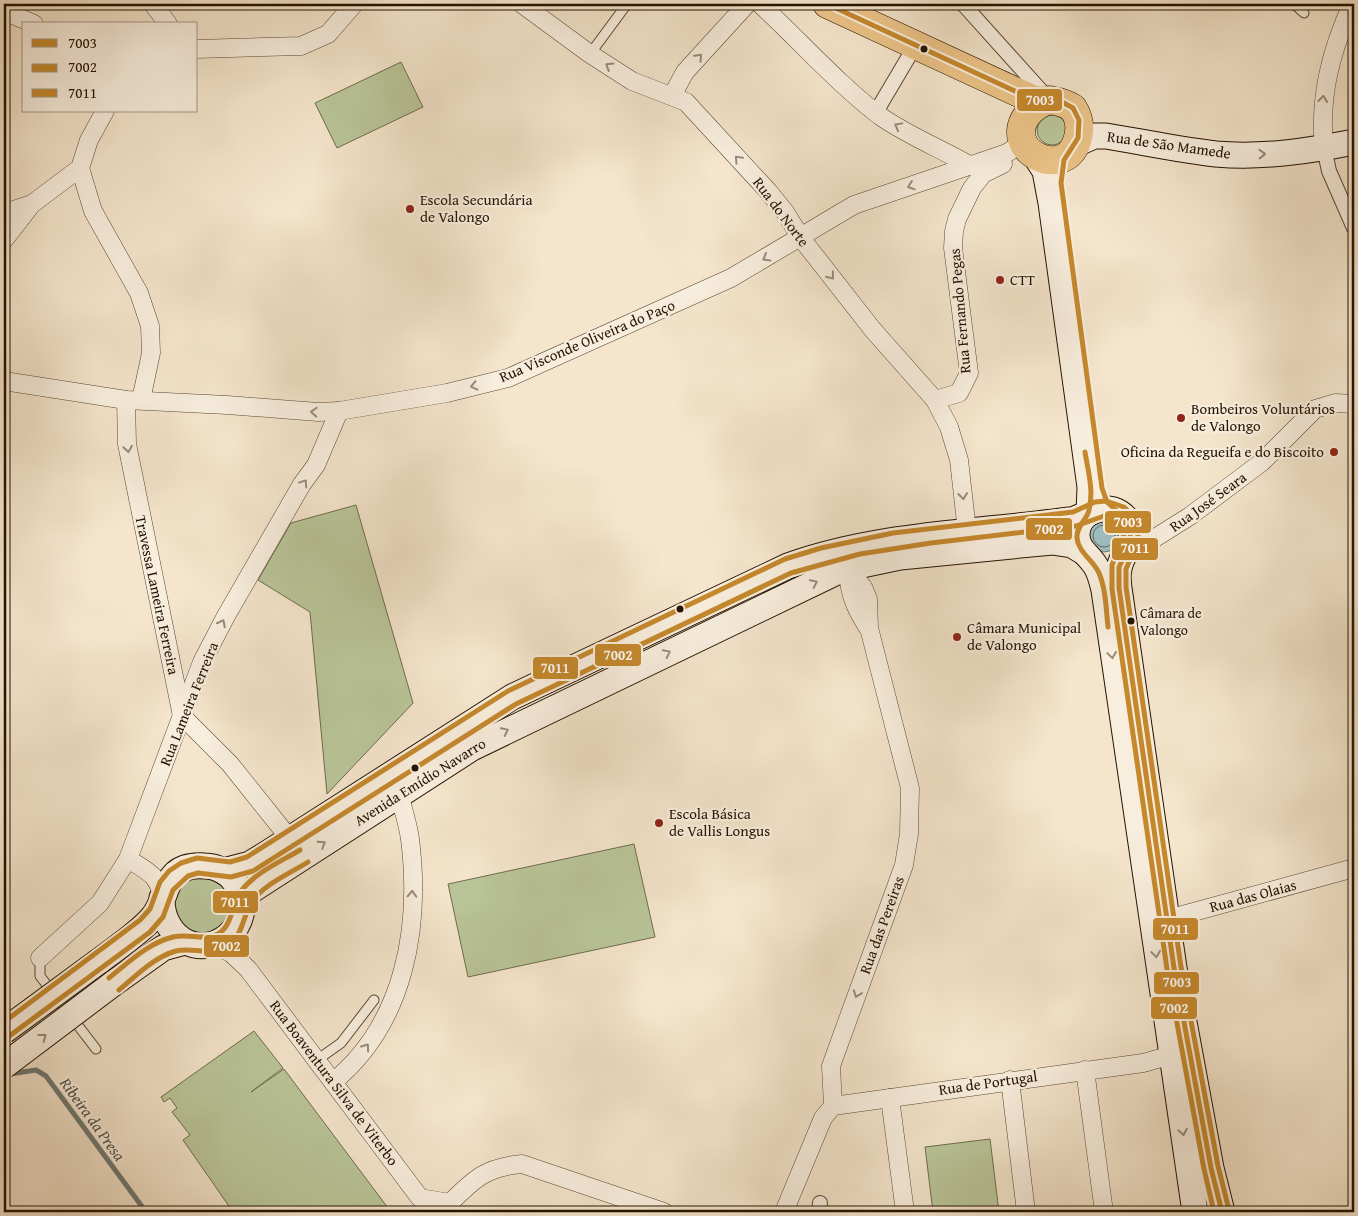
<svg xmlns="http://www.w3.org/2000/svg" width="1358" height="1216" font-family="'Gentium Book Plus',serif">
<style>
.green{fill:#b9c599;stroke:#6e6c4c}
.water{fill:#9fbdc1;stroke:#6e7974}
.lines{fill:none;stroke-linecap:round;stroke-linejoin:round}
.shore{stroke:#626860;stroke-width:1}
.stream{stroke:#6e7974;stroke-width:5}
.service-casing{stroke:#584733;stroke-width:11}
.pedestrian-casing{stroke:#584733;stroke-width:16}
.minor-casing{stroke:#584733;stroke-width:19}
.secondary-casing{stroke:#241200;stroke-width:27}
.primary-casing{stroke:#241200;stroke-width:29}
.service{stroke:#f8eede;stroke-width:9}
.pedestrian{stroke:#f8eede;stroke-width:14}
.minor{stroke:#f8eede;stroke-width:18}
.secondary{stroke:#f8eede;stroke-width:25}
.primary{stroke:#eac286;stroke-width:28}
.secondary-bridge-casing{stroke:#241200;stroke-width:27;stroke-linecap:butt}
.secondary-bridge{stroke:#f8eede;stroke-width:25}
.bus-1-casing{stroke:#f8eede;stroke-width:9}
.bus-2-casing{stroke:#f8eede;stroke-width:9}
.bus-3-casing{stroke:#f8eede;stroke-width:9}
.bus-1{stroke:#c5882c;stroke-width:5}
.bus-2{stroke:#c5882c;stroke-width:5}
.bus-3{stroke:#c5882c;stroke-width:5}
.oneway{stroke:#998b7a}
.bus-dot{fill:#241200;stroke:#f8eede;stroke-width:2}
.poi-dot{fill:#8f2418;stroke:#f8eede;stroke-width:2}
.labels{text-anchor:middle;stroke-width:4.5;stroke-linejoin:round;paint-order:stroke}
.bus-label{font-size:14px;fill:#241200;stroke:#f8eede;text-anchor:start}
.street-label{font-size:15px;fill:#241200;stroke:#f8eede}
.poi-label{font-size:15px;fill:#241200;stroke:#f8eede;text-anchor:start}
.water-label{font-size:16px;font-style:italic;fill:#4f4e44;stroke:#f8eede}
.line-badge{stroke:#f8eede;stroke-width:2}
.badge-label{font-size:14px;text-anchor:middle;font-weight:bold;fill:#fff}
</style>
<rect width="100%" height="100%" fill="#f4e5cc"/>
<filter id="stains"><feTurbulence type="fractalNoise" baseFrequency=".004" numOctaves="4"/><feColorMatrix values="0 0 0 0 .2 0 0 0 0 .09 0 0 0 0 .02 0 0 0 .5 -.17"/></filter>
<radialGradient id="worn" r=".72"><stop offset=".6" stop-color="#630" stop-opacity="0"/><stop offset="1" stop-color="#630" stop-opacity=".3"/></radialGradient>
<g class="green">
<polygon points="401,62 423,107 337,148 315,103"/>
<circle cx="1052" cy="130" r="15"/>
<polygon points="356,505 413,703 327,794 310,612 258,580 291,523"/>
<polygon points="634,844 655,937 468,977 448,884"/>
<circle cx="202" cy="906" r="28"/>
<polygon points="254,1031 283,1068 251,1092 284,1069 391,1212 233,1212 183,1140 190,1135 172,1112 177,1108 170,1098 164,1102 161,1097"/>
<polygon points="990,1139 999,1212 933,1212 925,1147"/>
</g>
<circle class="water" cx="1104" cy="536" r="16"/>
<g class="lines">
<circle class="shore" cx="1104" cy="536" r="11"/>
<polyline class="stream" points="10,1074 36,1070 46,1076 146,1212"/>
<defs>
<g id="service">
<polyline points="1294,4 1304,13"/>
<polyline points="590,54 627,4"/>
<polyline points="40,958 40,976 96,1049"/>
<polyline points="317,1060 341,1043 374,1000"/>
</g>
<g id="pedestrian">
<polyline points="963,4 1044,94 1051,98"/>
<polyline points="876,112 915,46"/>
<polyline points="1324,148 1329,171 1354,228"/>
<polyline points="819,1212 820,1203"/>
</g>
<g id="minor">
<polyline points="153,4 168,24"/>
<polyline points="522,4 590,54 632,81 686,102 768,191 785,212 801,238 873,330 935,400 949,427 959,460 967,531"/>
<path d="M760,4C800,41 837,83 880,116C905,134 943,150 971,166"/>
<polyline points="4,6 11,14 34,24"/>
<polyline points="196,49 301,46 328,34 354,4"/>
<polyline points="672,96 685,72 747,4"/>
<path d="M1324,148C1319,96 1331,51 1352,4"/>
<polyline points="80,168 93,211 139,293 150,326 151,353 141,400"/>
<polyline points="4,213 32,204"/>
<polyline points="4,240 32,204 80,168 89,140 105,111"/>
<polyline points="4,381 126,400 227,405 318,412 339,411 447,393 508,378 731,278 854,205 1007,153 1019,145 1023,139"/>
<polyline points="126,400 127,444 182,716 230,764 290,839"/>
<polyline points="935,400 959,393 969,373 953,248 954,231 957,219 972,188 983,174 1003,164"/>
<polyline points="1129,547 1155,538 1190,516 1262,462 1315,409 1335,403 1354,404"/>
<path d="M847,568C850,595 854,606 868,628"/>
<path d="M128,859C147,871 159,875 162,898"/>
<polyline points="1157,922 1354,868"/>
<path d="M212,944L231,953L248,969L420,1198L450,1203C474,1179 486,1167 522,1164L664,1212"/>
<polyline points="40,958 100,903 128,859 202,662 226,616 302,484 316,465 339,411"/>
<polyline points="1085,1070 1104,1212"/>
<polyline points="1010,1080 1026,1212"/>
<path d="M333,1082C405,1023 421,927 410,839C408,824 403,809 399,794"/>
<polyline points="890,1098 905,1212"/>
<path d="M833,1106L1143,1063C1155,1060 1172,1052 1183,1062"/>
<polyline points="784,1212 823,1118 833,1106 831,1066 904,865 909,834 910,788 869,628 868,599 863,587 847,568"/>
</g>
<g id="secondary">
<path d="M1076,144L1094,136H1106C1143,142 1180,150 1216,154C1263,158 1309,151 1354,142"/>
<polyline points="1036,157 1045,171 1051,203 1090,487 1089,513"/>
<path d="M223,871L250,864L268,853L512,697L788,566C880,533 979,533 1075,519L1089,513"/>
<path d="M162,898C161,939 203,963 233,931C243,920 241,904 249,892L472,748L843,569L900,557L1052,542L1072,545L1082,551"/>
<path d="M98,962C116,948 137,935 152,918C171,897 160,863 205,866C217,866 229,873 235,882"/>
<polyline points="114,983 163,948 185,942"/>
<path d="M1195,1212L1104,590C1102,582 1100,572 1095,565C1088,554 1078,550 1077,536C1076,504 1125,498 1131,530C1134,544 1123,553 1120,565C1117,573 1118,581 1119,588L1174,968L1211,1168L1222,1212"/>
</g>
<path id="primary" d="M827,4L1034,100C1049,100 1060,100 1073,108C1080,119 1081,129 1077,141C1064,182 1000,150 1028,114C1034,107 1041,102 1050,100"/>
</defs>
<use href="#service" class="service-casing"/>
<use href="#pedestrian" class="pedestrian-casing"/>
<use href="#minor" class="minor-casing"/>
<use href="#secondary" class="secondary-casing"/>
<use href="#primary" class="primary-casing"/>
<use href="#service" class="service"/>
<use href="#pedestrian" class="pedestrian"/>
<use href="#minor" class="minor"/>
<use href="#secondary" class="secondary"/>
<use href="#primary" class="primary"/>
<defs>
<g id="secondary-bridge">
<polyline points="4,1031 98,962"/>
<polyline points="4,1066 114,983"/>
</g>
</defs>
<use href="#secondary-bridge" class="secondary-bridge-casing"/>
<use href="#secondary-bridge" class="secondary-bridge"/>
<defs>
<g id="bus-1">
<polyline points="827,4 1034,100 1062,102 1073,108 1079,120 1078,138 1064,160 1061,183 1102,488 1107,502 1127,520 1131,528 1129,547 1119,567 1119,588 1174,968 1211,1168 1222,1212"/>
<path d="M1085,452C1088,471 1094,491 1089,510C1087,520 1076,526 1077,538C1078,552 1094,561 1099,573C1106,590 1106,609 1108,627"/>
</g>
<g id="bus-2">
<path d="M119,990C136,976 154,957 176,951C194,947 211,957 228,945C244,934 242,917 252,902C264,884 289,874 308,862"/>
<polyline points="8,1037 150,932 163,917 173,890 188,876 198,873 231,877 253,871 516,704 791,573 860,554 931,543 1076,526 1104,516 1120,524 1124,537 1112,565 1112,589 1167,969 1204,1169 1214,1212"/>
</g>
<g id="bus-3">
<path d="M109,978C128,963 148,943 173,937C187,933 205,941 218,934C233,925 231,905 241,891C256,872 280,862 300,850"/>
<polyline points="4,1022 140,920 150,909 160,882 169,871 181,863 197,858 230,862 247,857 508,691 785,559 821,548 893,533 1073,512 1095,502 1106,501 1124,507 1133,516 1139,539 1126,569 1126,587 1181,967 1218,1166 1229,1210"/>
</g>
</defs>
<use href="#bus-1" class="bus-1-casing"/>
<use href="#bus-2" class="bus-2-casing"/>
<use href="#bus-3" class="bus-3-casing"/>
<use href="#bus-1" class="bus-1"/>
<use href="#bus-2" class="bus-2"/>
<use href="#bus-3" class="bus-3"/>
</g>
<defs><path id="oneway-chevron" d="M-2-3.5L2.5 0L-2 3.5" fill="none" stroke-width="1.6" stroke-linecap="round" stroke-linejoin="round" transform="scale(1.25)"/></defs>
<g class="oneway">
<use href="#oneway-chevron" transform="translate(699 57) rotate(-47)"/>
<use href="#oneway-chevron" transform="translate(609 66) rotate(-148)"/>
<use href="#oneway-chevron" transform="translate(1323 99) rotate(-84)"/>
<use href="#oneway-chevron" transform="translate(898 126) rotate(-151)"/>
<use href="#oneway-chevron" transform="translate(1262 154) rotate(-2)"/>
<use href="#oneway-chevron" transform="translate(738 159) rotate(-133)"/>
<use href="#oneway-chevron" transform="translate(911 186) rotate(161)"/>
<use href="#oneway-chevron" transform="translate(766 258) rotate(150)"/>
<use href="#oneway-chevron" transform="translate(831 276) rotate(52)"/>
<use href="#oneway-chevron" transform="translate(474 386) rotate(167)"/>
<use href="#oneway-chevron" transform="translate(314 412) rotate(-177)"/>
<use href="#oneway-chevron" transform="translate(128 449) rotate(81)"/>
<use href="#oneway-chevron" transform="translate(304 483) rotate(-56)"/>
<use href="#oneway-chevron" transform="translate(963 496) rotate(84)"/>
<use href="#oneway-chevron" transform="translate(814 583) rotate(-26)"/>
<use href="#oneway-chevron" transform="translate(222 623) rotate(-63)"/>
<use href="#oneway-chevron" transform="translate(667 653) rotate(-26)"/>
<use href="#oneway-chevron" transform="translate(1112 655) rotate(82)"/>
<use href="#oneway-chevron" transform="translate(505 731) rotate(-26)"/>
<use href="#oneway-chevron" transform="translate(322 844) rotate(-33)"/>
<use href="#oneway-chevron" transform="translate(412 894) rotate(-88)"/>
<use href="#oneway-chevron" transform="translate(1156 954) rotate(82)"/>
<use href="#oneway-chevron" transform="translate(857 994) rotate(110)"/>
<use href="#oneway-chevron" transform="translate(43 1037) rotate(-37)"/>
<use href="#oneway-chevron" transform="translate(366 1047) rotate(-55)"/>
<use href="#oneway-chevron" transform="translate(1183 1132) rotate(81)"/>
</g>
<g class="bus-dot">
<circle cx="924" cy="49" r="4.5"/>
<circle cx="680" cy="609" r="4.5"/>
<circle cx="1131" cy="621" r="4.5"/>
<circle cx="415" cy="768" r="4.5"/>
</g>
<g class="poi-dot">
<circle cx="410" cy="209" r="5"/>
<circle cx="1000" cy="280" r="5"/>
<circle cx="1181" cy="418" r="5"/>
<circle cx="1334" cy="452" r="5"/>
<circle cx="957" cy="637" r="5"/>
<circle cx="659" cy="823" r="5"/>
</g>
<g class="labels">
<g class="bus-label">
<text x="1140" y="618">Câmara de<tspan x="1140" dy="17">Valongo</tspan></text>
</g>
<g class="street-label">
<text transform="translate(1169 145) rotate(8)" y="5">Rua de São Mamede</text>
<text transform="translate(781 212) rotate(53)" y="5">Rua do Norte</text>
<text transform="translate(960 311) rotate(-95)" y="5">Rua Fernando Pegas</text>
<text transform="translate(587 341) rotate(-23)" y="5">Rua Visconde Oliveira do Paço</text>
<text transform="translate(1208 502) rotate(-36)" y="5">Rua José Seara</text>
<text transform="translate(157 595) rotate(78)" y="5">Travessa Lameira Ferreira</text>
<text transform="translate(189 704) rotate(-68)" y="5">Rua Lameira Ferreira</text>
<text transform="translate(420 782) rotate(-32)" y="5">Avenida Emídio Navarro</text>
<text transform="translate(1253 896) rotate(-15)" y="5">Rua das Olaias</text>
<text transform="translate(882 925) rotate(-70)" y="5">Rua das Pereiras</text>
<text transform="translate(334 1083) rotate(53)" y="5">Rua Boaventura Silva de Viterbo</text>
<text transform="translate(988 1083) rotate(-8)" y="5">Rua de Portugal</text>
</g>
<g class="poi-label">
<text x="420" y="205">Escola Secundária<tspan x="420" dy="17">de Valongo</tspan></text>
<text x="1010" y="285">CTT</text>
<text x="1191" y="414">Bombeiros Voluntários<tspan x="1191" dy="17">de Valongo</tspan></text>
<text x="1324" y="457" text-anchor="end">Oficina da Regueifa e do Biscoito</text>
<text x="967" y="633">Câmara Municipal<tspan x="967" dy="17">de Valongo</tspan></text>
<text x="669" y="819">Escola Básica<tspan x="669" dy="17">de Vallis Longus</tspan></text>
</g>
<g class="water-label">
<text transform="translate(93 1119) rotate(54)" y="6">Ribeira da Presa</text>
</g>
</g>
<g class="line-badge">
<rect x="1016" y="88" width="47" height="24" rx="5" fill="#c5882c"/>
<rect x="1104" y="510" width="48" height="24" rx="5" fill="#c5882c"/>
<rect x="1025" y="517" width="48" height="24" rx="5" fill="#c5882c"/>
<rect x="1111" y="537" width="48" height="24" rx="5" fill="#c5882c"/>
<rect x="594" y="643" width="48" height="24" rx="5" fill="#c5882c"/>
<rect x="532" y="656" width="47" height="24" rx="5" fill="#c5882c"/>
<rect x="212" y="890" width="47" height="24" rx="5" fill="#c5882c"/>
<rect x="1152" y="917" width="47" height="24" rx="5" fill="#c5882c"/>
<rect x="203" y="934" width="47" height="24" rx="5" fill="#c5882c"/>
<rect x="1153" y="971" width="47" height="24" rx="5" fill="#c5882c"/>
<rect x="1150" y="996" width="48" height="24" rx="5" fill="#c5882c"/>
</g>
<g class="badge-label">
<text x="1040" y="105">7003</text>
<text x="1128" y="527">7003</text>
<text x="1049" y="534">7002</text>
<text x="1135" y="553">7011</text>
<text x="618" y="660">7002</text>
<text x="555" y="673">7011</text>
<text x="235" y="907">7011</text>
<text x="1175" y="934">7011</text>
<text x="226" y="951">7002</text>
<text x="1177" y="987">7003</text>
<text x="1174" y="1013">7002</text>
</g>
<rect width="1358" height="1216" fill="none" stroke="#f4e5cc" stroke-width="20"/>
<rect x="5" y="5" width="1348" height="1206" fill="none" stroke="#241200" stroke-width="2.5"/>
<rect x="10" y="10" width="1338" height="1196" fill="none" stroke="#241200"/>
<rect x="22" y="22" width="175" height="90" fill="#f8eede" stroke="#a39685"/>
<rect x="32" y="39" width="25" height="8" fill="#c5882c" stroke="#a39685"/>
<text x="68" y="48" font-size="15" fill="#241200">7003</text>
<rect x="32" y="64" width="25" height="8" fill="#c5882c" stroke="#a39685"/>
<text x="68" y="72" font-size="15" fill="#241200">7002</text>
<rect x="32" y="89" width="25" height="8" fill="#c5882c" stroke="#a39685"/>
<text x="68" y="98" font-size="15" fill="#241200">7011</text>
<rect width="100%" height="100%" filter="url(#stains)"/>
<rect width="100%" height="100%" fill="url(#worn)"/>
</svg>
